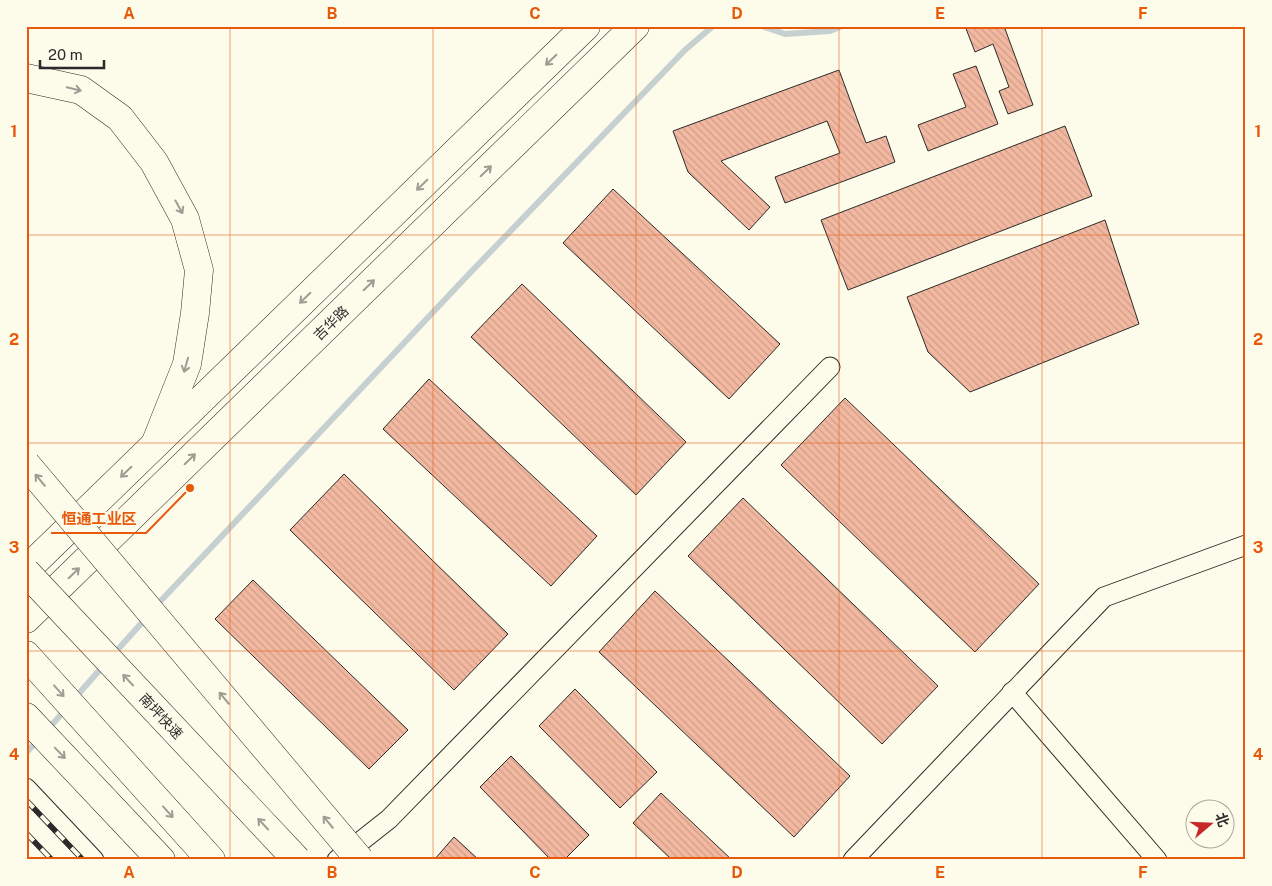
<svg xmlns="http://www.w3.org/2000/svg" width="1272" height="886" font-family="'Public Sans','Noto Sans SC',sans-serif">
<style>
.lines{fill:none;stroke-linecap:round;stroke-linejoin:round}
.stream{stroke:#c7d0d0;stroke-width:6}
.building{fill:url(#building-back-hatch);stroke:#2b2b2b}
.minor-casing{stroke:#2b2b2b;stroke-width:21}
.primary-casing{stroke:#2b2b2b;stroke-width:29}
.trunk-casing{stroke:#2b2b2b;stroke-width:29}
.motorway-casing{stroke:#2b2b2b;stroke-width:29}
.minor{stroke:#fdfbea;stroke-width:19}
.primary{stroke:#fdfbea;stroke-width:28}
.trunk{stroke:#fdfbea;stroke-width:28}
.motorway{stroke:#fdfbea;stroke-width:28}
.rail-casing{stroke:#2b2b2b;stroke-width:5.5}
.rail{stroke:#fdfbea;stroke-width:4;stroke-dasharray:11;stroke-linecap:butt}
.trunk-bridge-casing{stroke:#2b2b2b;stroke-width:29;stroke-linecap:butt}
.motorway-bridge-casing{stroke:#2b2b2b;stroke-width:29;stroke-linecap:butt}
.trunk-bridge{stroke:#fdfbea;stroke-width:28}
.motorway-bridge{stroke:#fdfbea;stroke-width:28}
.oneway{stroke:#9e9d94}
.grid{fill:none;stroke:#e8590c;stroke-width:1;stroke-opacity:0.55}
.labels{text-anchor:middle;stroke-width:4;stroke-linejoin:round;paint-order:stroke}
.street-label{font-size:14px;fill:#2b2b2b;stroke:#fdfbea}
.leader{fill:none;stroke:#e8590c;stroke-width:2}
.callout-dot{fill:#e8590c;stroke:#fdfbea;stroke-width:2}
.callout-label{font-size:15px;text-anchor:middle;font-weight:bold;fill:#e8590c;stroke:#fdfbea;stroke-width:4;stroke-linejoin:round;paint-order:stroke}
.neatline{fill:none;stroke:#e8590c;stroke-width:2}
.grid-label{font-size:16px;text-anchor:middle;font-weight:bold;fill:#e8590c}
</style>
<defs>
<pattern id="building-back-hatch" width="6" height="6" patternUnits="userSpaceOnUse" patternTransform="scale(1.25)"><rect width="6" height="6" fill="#f2b8a0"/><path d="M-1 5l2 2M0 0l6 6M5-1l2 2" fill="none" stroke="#d09e8a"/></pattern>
</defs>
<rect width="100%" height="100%" fill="#fdfbea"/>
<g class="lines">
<g class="stream">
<polyline points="762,26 785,34 830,31 842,26"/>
<polyline points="155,607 469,274 685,50 713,26"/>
<polyline points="112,656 147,617"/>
<polyline points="74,699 104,665"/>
<polyline points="48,729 66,709"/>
<polyline points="26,753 39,739"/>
</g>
</g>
<g class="building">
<polygon points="965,26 1004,26 1033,105 1008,114 999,91 1009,87 993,44 975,52"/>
<polygon points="976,66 998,124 928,151 918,125 966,107 953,74"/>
<polygon points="839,70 866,143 886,136 895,162 785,203 775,177 840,153 827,121 721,161 770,207 749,230 688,172 673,131"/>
<polygon points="1065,126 1092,196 848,290 821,220"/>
<polygon points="613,189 780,344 729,399 563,243"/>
<polygon points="1105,220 1139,324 970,392 928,352 907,297"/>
<polygon points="522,284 686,442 636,495 471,337"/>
<polygon points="429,379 597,536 551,586 383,429"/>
<polygon points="845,398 1039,584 975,652 781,465"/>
<polygon points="344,474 508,634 454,690 290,530"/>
<polygon points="743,498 938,686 882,744 688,556"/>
<polygon points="253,580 408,730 369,769 215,619"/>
<polygon points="655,591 850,776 794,837 599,652"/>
<polygon points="575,689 657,772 620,808 539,726"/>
<polygon points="511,756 589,835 564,860 551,860 480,787"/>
<polygon points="661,793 732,860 672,860 633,823"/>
<polygon points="454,837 479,860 434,860"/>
</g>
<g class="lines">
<defs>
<g id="minor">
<polyline points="1012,692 1157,860"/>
<polyline points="26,788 94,860"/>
<polyline points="337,860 389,819 830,367"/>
<polyline points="853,860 1104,597 1246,545"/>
</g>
<g id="primary">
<polyline points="26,570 586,26"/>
<polyline points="26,619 635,26"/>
</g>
<polyline id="trunk" points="26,655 211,860"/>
<g id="motorway">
<polyline points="26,78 81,90 120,118 154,162 185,219 199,270 195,313 187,364 156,442"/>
<polyline points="26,717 161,860"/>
</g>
</defs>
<use href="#minor" class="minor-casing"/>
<use href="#primary" class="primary-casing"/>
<use href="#trunk" class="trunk-casing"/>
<use href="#motorway" class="motorway-casing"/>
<use href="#minor" class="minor"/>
<use href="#primary" class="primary"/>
<use href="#trunk" class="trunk"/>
<use href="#motorway" class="motorway"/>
<defs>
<g id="rail">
<polyline points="26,800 83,860"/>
<polyline points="26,833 52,860"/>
</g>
</defs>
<use href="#rail" class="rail-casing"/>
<use href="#rail" class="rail"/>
<defs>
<polyline id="trunk-bridge" points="26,572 297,860"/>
<polyline id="motorway-bridge" points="26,464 360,860"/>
</defs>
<use href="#trunk-bridge" class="trunk-bridge-casing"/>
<use href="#motorway-bridge" class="motorway-bridge-casing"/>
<use href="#trunk-bridge" class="trunk-bridge"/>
<use href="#motorway-bridge" class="motorway-bridge"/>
</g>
<defs><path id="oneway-shaft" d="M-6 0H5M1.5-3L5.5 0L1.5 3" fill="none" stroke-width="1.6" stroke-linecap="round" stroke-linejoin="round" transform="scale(1.25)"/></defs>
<g class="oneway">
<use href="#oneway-shaft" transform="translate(551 60) rotate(136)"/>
<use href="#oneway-shaft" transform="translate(74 89) rotate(14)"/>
<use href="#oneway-shaft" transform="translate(486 171) rotate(-44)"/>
<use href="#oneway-shaft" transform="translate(422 185) rotate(136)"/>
<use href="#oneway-shaft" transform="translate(179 207) rotate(61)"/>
<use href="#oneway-shaft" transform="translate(369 285) rotate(-44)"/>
<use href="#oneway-shaft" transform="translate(305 298) rotate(136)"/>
<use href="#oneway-shaft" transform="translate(186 365) rotate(106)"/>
<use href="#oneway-shaft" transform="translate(190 459) rotate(-44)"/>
<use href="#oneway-shaft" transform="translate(126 472) rotate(136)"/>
<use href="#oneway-shaft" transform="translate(40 480) rotate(-130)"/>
<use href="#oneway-shaft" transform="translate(74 573) rotate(-44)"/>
<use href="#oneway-shaft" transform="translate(128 680) rotate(-133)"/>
<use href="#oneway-shaft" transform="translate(59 691) rotate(48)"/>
<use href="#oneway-shaft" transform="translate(224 698) rotate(-130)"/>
<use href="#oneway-shaft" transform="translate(60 753) rotate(46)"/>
<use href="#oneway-shaft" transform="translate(168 812) rotate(48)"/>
<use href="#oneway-shaft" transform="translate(328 822) rotate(-130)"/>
<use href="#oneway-shaft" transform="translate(263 824) rotate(-133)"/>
</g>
<path class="grid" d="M230,26V860M433,26V860M636,26V860M839,26V860M1042,26V860M26,235H1246M26,443H1246M26,651H1246"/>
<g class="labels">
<g class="street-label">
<text transform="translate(331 323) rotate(-44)" y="5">吉华路</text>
<text transform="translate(161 716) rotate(47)" y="5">南坪快速</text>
</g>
</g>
<path class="leader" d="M190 488L146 533H51"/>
<circle class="callout-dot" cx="190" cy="488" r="5"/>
<g class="callout-label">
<text x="99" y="524">恒通工业区</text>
</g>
<rect width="1272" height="886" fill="none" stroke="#fdfbea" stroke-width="55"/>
<g transform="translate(1210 824) rotate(71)"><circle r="24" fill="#fdfbea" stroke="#a9a89e"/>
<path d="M0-4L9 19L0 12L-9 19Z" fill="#c62828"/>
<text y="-8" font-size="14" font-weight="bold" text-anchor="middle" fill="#2b2b2b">北</text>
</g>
<path d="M40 60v8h64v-8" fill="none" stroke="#2b2b2b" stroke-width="2.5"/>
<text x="48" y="60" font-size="15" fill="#2b2b2b" stroke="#fdfbea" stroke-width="4" paint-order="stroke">20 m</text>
<rect x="28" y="28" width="1216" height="830" class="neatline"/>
<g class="grid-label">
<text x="129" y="19">A</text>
<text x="332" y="19">B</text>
<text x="535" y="19">C</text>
<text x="737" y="19">D</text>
<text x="940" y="19">E</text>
<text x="1143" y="19">F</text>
<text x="14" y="137">1</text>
<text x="1258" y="137">1</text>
<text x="14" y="345">2</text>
<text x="1258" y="345">2</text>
<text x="14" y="553">3</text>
<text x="1258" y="553">3</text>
<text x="14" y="760">4</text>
<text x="1258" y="760">4</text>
<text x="129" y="878">A</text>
<text x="332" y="878">B</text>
<text x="535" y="878">C</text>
<text x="737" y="878">D</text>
<text x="940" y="878">E</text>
<text x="1143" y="878">F</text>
</g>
</svg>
